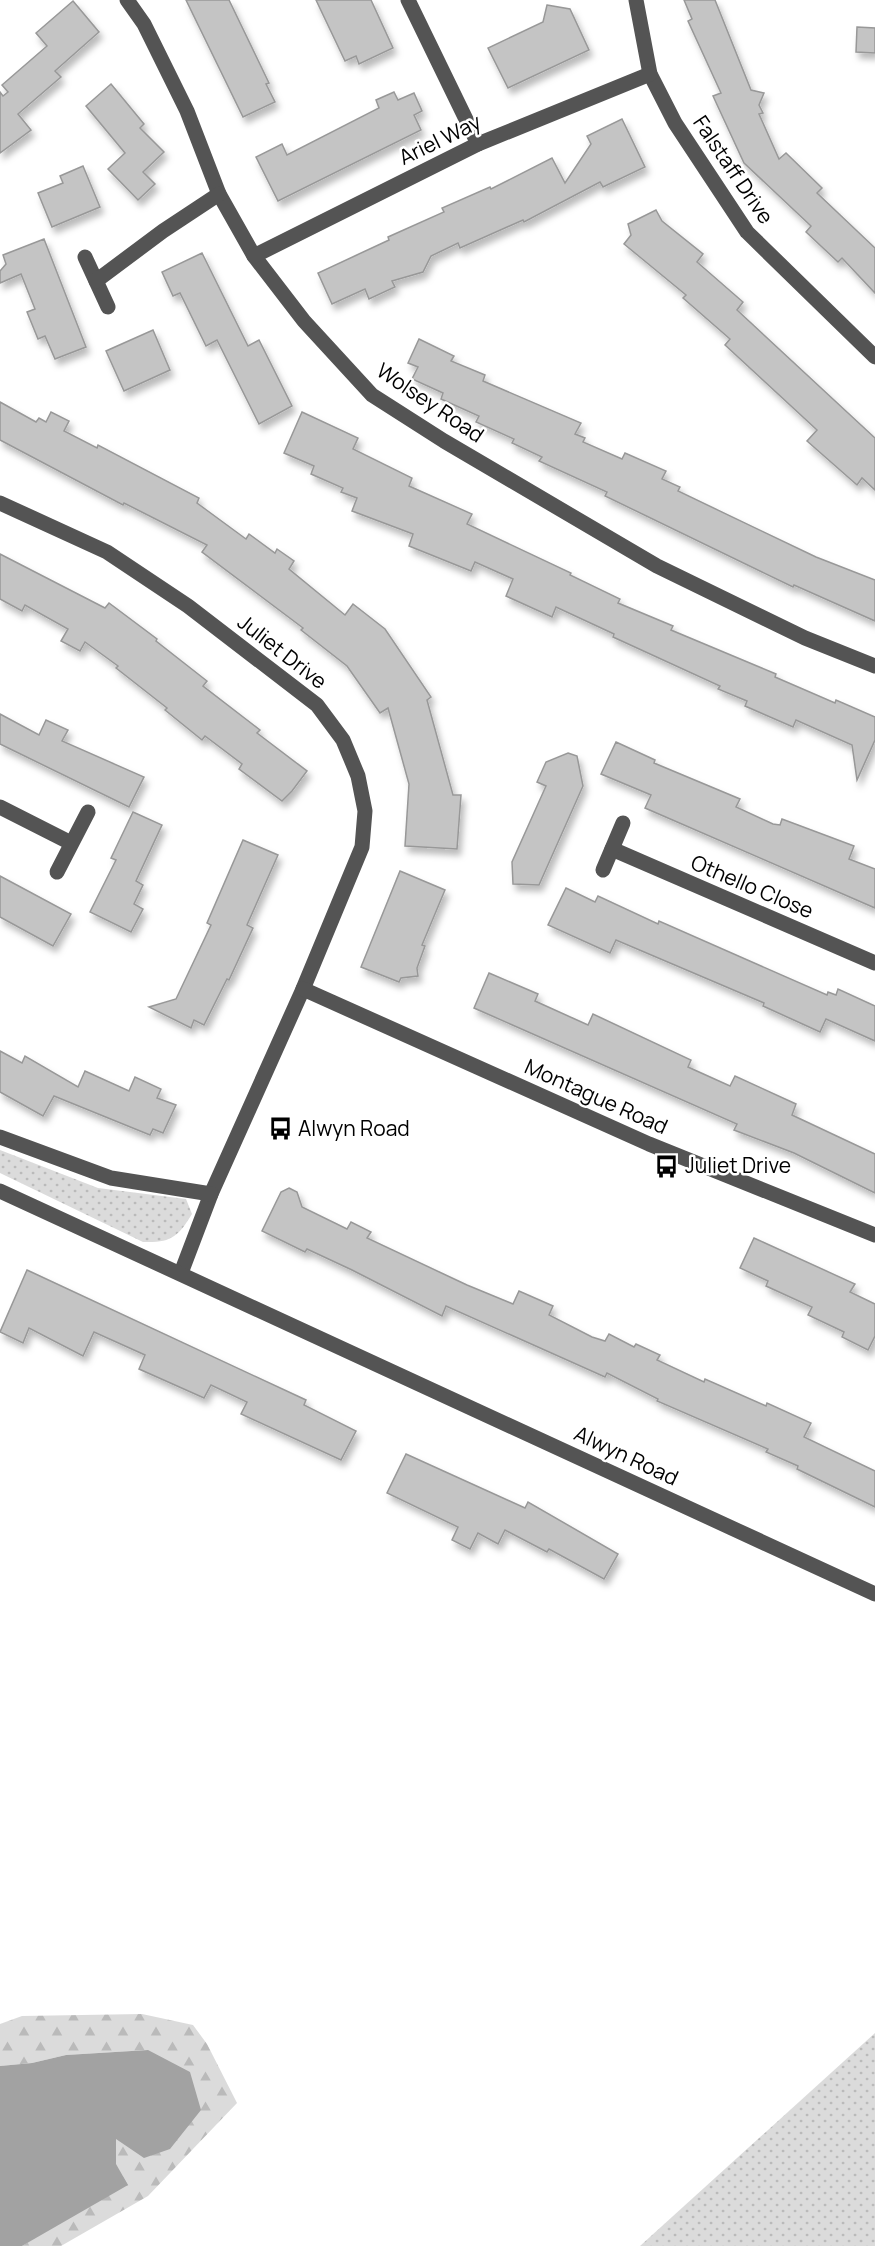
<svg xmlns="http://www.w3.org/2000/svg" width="875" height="2246" font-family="Manrope,sans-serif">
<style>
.grass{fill:url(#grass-dots)}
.forest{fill:url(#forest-firs)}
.water{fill:#a2a2a2}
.building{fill:#c4c4c4;stroke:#989898;stroke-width:1.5;filter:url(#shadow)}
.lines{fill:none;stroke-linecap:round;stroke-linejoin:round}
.minor{stroke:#545454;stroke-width:15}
.labels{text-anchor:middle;stroke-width:5;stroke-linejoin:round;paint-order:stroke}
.street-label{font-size:21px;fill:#000;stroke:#fff}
.poi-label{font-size:21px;fill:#000;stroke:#fff;text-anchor:start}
</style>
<defs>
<pattern id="grass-dots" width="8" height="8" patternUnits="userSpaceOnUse" patternTransform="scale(1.5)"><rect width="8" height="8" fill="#dbdbdb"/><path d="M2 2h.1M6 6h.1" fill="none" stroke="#bababa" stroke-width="1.8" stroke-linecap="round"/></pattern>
<pattern id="forest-firs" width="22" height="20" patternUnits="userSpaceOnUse" patternTransform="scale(1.5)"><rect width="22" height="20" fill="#dbdbdb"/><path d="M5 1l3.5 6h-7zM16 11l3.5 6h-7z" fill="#bababa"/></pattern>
<filter id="shadow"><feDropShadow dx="3.5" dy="6" stdDeviation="3" flood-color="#0004"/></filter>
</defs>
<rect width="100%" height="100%" fill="#fff"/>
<g class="grass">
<path d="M0,1150L98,1188L186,1199L192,1214C178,1237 171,1243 143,1242L0,1173Z"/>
<polygon points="875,2033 875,2246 640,2246"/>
</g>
<polygon class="forest" points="142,2014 193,2025 207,2044 237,2103 148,2196 61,2246 22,2246 42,2233 116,2164 116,2138 148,2050 66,2055 32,2063 0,2066 0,2024 22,2016"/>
<polygon class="water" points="148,2050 190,2072 201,2110 170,2149 144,2158 116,2139 116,2164 128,2185 22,2246 0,2246 0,2066 32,2063 66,2055"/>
<g class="building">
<polygon points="186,0 229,0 269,83 266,84 275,102 243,117"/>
<polygon points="316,0 371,0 393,48 359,64 356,56 345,61"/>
<polygon points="684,0 715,0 751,90 764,93 759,105 763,113 759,114 779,159 786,153 822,188 817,193 875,248 875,293 842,258 838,262 806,232 811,226 744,163 713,96 721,93 688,21 692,19"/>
<polygon points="73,1 99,32 55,71 61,77 18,114 31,130 0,153 0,92 3,96 8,92 2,85 47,46 36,33"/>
<polygon points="547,5 570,9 589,50 508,88 488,48 543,22"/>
<polygon points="857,27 875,28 875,53 856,52"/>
<polygon points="111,84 144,124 140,128 164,152 143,172 155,184 138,200 108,169 125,153 86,106"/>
<polygon points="394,92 398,100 414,93 422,111 414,115 421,130 278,201 256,157 282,144 287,155 379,108 376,100"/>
<polygon points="622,119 645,167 603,187 600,182 524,222 523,220 460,248 458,243 431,256 423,272 392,281 395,287 369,299 365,289 332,304 318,273 389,240 388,237 444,212 442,208 490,187 491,189 552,158 565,183 591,144 587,136"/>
<polygon points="83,166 100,207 52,227 38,193 63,183 60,176"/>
<polygon points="656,210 662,221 703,254 697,262 743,302 737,310 875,438 875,490 862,478 857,485 807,441 817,430 725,345 730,339 683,298 686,295 624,244 631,235 628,224"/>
<polygon points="44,239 86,347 55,359 45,336 38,339 27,312 35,309 21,274 0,283 0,271 6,264 3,255"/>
<polygon points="202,253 248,346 259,340 292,406 259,424 217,340 206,346 180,293 173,296 162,272"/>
<polygon points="153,330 170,370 124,391 106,351"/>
<polygon points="419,339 454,356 451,361 485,375 483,381 581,423 575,434 585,438 583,442 622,459 625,453 666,471 662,479 680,487 678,491 816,557 875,580 875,621 794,585 793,587 605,496 607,492 539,461 542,457 512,443 514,439 476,422 479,416 441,399 443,393 412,379 418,367 408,363"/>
<polygon points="0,402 36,422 39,418 46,422 51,412 69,421 64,431 97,448 98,445 199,498 197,503 246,539 249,534 275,553 277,549 294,561 289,569 345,615 353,604 385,629 431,697 427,700 453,795 461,795 457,849 405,846 409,784 388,708 380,713 347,666 301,630 303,628 202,552 207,545 124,503 123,505 0,440"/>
<polygon points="302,412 358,438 353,449 412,478 409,486 472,514 467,524 571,573 570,575 620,599 618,603 673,626 671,630 776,674 775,677 835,703 836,700 875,717 875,740 857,780 852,745 796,720 793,727 745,706 747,701 718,689 720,686 613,637 614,634 556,607 552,617 506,596 513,579 475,562 471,571 409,546 413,534 352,511 357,498 341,492 343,488 311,474 314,466 284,453"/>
<polygon points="0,554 105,608 109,603 157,639 156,641 207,681 203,686 260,730 257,733 307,771 292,791 282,801 239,769 242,764 205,736 202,740 165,710 167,708 116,668 118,666 85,642 80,651 61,641 68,629 25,605 22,611 0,599"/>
<polygon points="0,714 39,735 46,720 68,730 62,741 144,777 129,807 0,744"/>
<polygon points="616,742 655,760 654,763 740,799 736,807 773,824 780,825 782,819 854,846 849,859 875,869 875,908 645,808 651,795 601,774"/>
<polygon points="568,753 577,756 583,786 539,885 513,884 512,862 546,786 537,782 546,762"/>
<polygon points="133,812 162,825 136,881 143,885 134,904 143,909 131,932 90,912 116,860 111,858"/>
<polygon points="243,840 278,855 247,925 253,928 229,980 227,979 204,1025 194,1020 191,1028 149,1007 176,999 211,925 207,923"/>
<polygon points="400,871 445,890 422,945 425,946 417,968 418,976 401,978 399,982 361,967"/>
<polygon points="0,876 71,914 53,946 0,917"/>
<polygon points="566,888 595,902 598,896 658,924 659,921 827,995 828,992 836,995 838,989 875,1006 875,1041 826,1019 820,1032 763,1006 764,1003 616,940 610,953 548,925"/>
<polygon points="489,973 538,994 535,1001 588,1025 593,1014 691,1060 688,1067 730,1086 735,1076 796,1104 792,1115 875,1154 875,1193 794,1153 734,1130 737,1124 474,1008"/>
<polygon points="0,1051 22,1063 25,1056 78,1087 85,1071 129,1091 135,1077 161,1089 157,1098 176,1105 163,1133 153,1129 150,1135 54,1096 43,1116 0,1092"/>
<polygon points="289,1188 297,1192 302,1207 347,1229 351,1222 371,1232 367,1238 467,1285 513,1304 519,1291 553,1306 549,1315 592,1337 605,1341 609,1334 634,1347 636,1344 660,1355 657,1360 704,1382 705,1379 766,1406 767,1403 811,1423 804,1437 875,1471 875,1507 797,1469 798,1466 766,1452 768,1449 657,1401 658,1399 607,1373 605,1377 446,1306 442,1316 352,1270 307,1249 305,1252 262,1231 281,1192"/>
<polygon points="754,1238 855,1284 850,1292 875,1304 875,1336 868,1350 842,1337 844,1332 808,1315 812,1307 766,1286 768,1281 740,1268"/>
<polygon points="27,1270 306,1400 304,1405 356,1431 341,1460 241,1414 247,1402 211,1385 204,1398 139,1369 145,1355 94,1332 83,1356 29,1328 23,1343 0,1332"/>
<polygon points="406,1454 525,1508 528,1502 618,1554 604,1579 549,1549 547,1552 505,1530 498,1544 478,1533 470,1549 452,1540 458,1527 387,1493"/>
</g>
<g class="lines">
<g class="minor">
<polyline points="127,0 144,24 187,111 219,194 254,256 304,321 372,395 444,441 657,566 805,638 875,666"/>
<polyline points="408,0 478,144"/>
<polyline points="636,0 650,74 675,123 747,232 875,357"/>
<polyline points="254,256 478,144 650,74"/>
<polyline points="85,257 108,307"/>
<polyline points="96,281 163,231 219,194"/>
<polyline points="0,503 107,552 188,606 317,705 343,740 358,776 365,811 362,847 303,989 211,1194 181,1273"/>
<polyline points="0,807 71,843"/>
<polyline points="612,849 875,963"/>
<polyline points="603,870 623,823"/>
<polyline points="57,872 88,812"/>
<polyline points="303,989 649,1144 875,1235"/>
<polyline points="0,1137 111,1178 211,1194"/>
<polyline points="0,1191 875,1594"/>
</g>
</g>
<defs>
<symbol id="bus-bare" viewBox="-9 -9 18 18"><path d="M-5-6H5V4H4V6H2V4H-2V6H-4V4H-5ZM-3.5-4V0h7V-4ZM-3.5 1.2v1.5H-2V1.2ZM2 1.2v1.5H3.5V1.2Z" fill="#000" stroke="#fff" stroke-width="2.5" paint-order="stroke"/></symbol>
</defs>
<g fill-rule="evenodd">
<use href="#bus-bare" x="264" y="1112" width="33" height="33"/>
<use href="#bus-bare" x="650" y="1150" width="33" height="33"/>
</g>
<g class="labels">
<g class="street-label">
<text transform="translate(440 140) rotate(-26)" y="7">Ariel Way</text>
<text transform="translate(733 170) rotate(56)" y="7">Falstaff Drive</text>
<text transform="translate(430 403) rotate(34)" y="7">Wolsey Road</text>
<text transform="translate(282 652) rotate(38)" y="7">Juliet Drive</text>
<text transform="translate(752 887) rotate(23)" y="7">Othello Close</text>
<text transform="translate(596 1097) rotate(24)" y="7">Montague Road</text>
<text transform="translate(626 1456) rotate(25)" y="7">Alwyn Road</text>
</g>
<g class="poi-label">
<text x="298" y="1136">Alwyn Road</text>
<text x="685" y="1173">Juliet Drive</text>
</g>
</g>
</svg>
